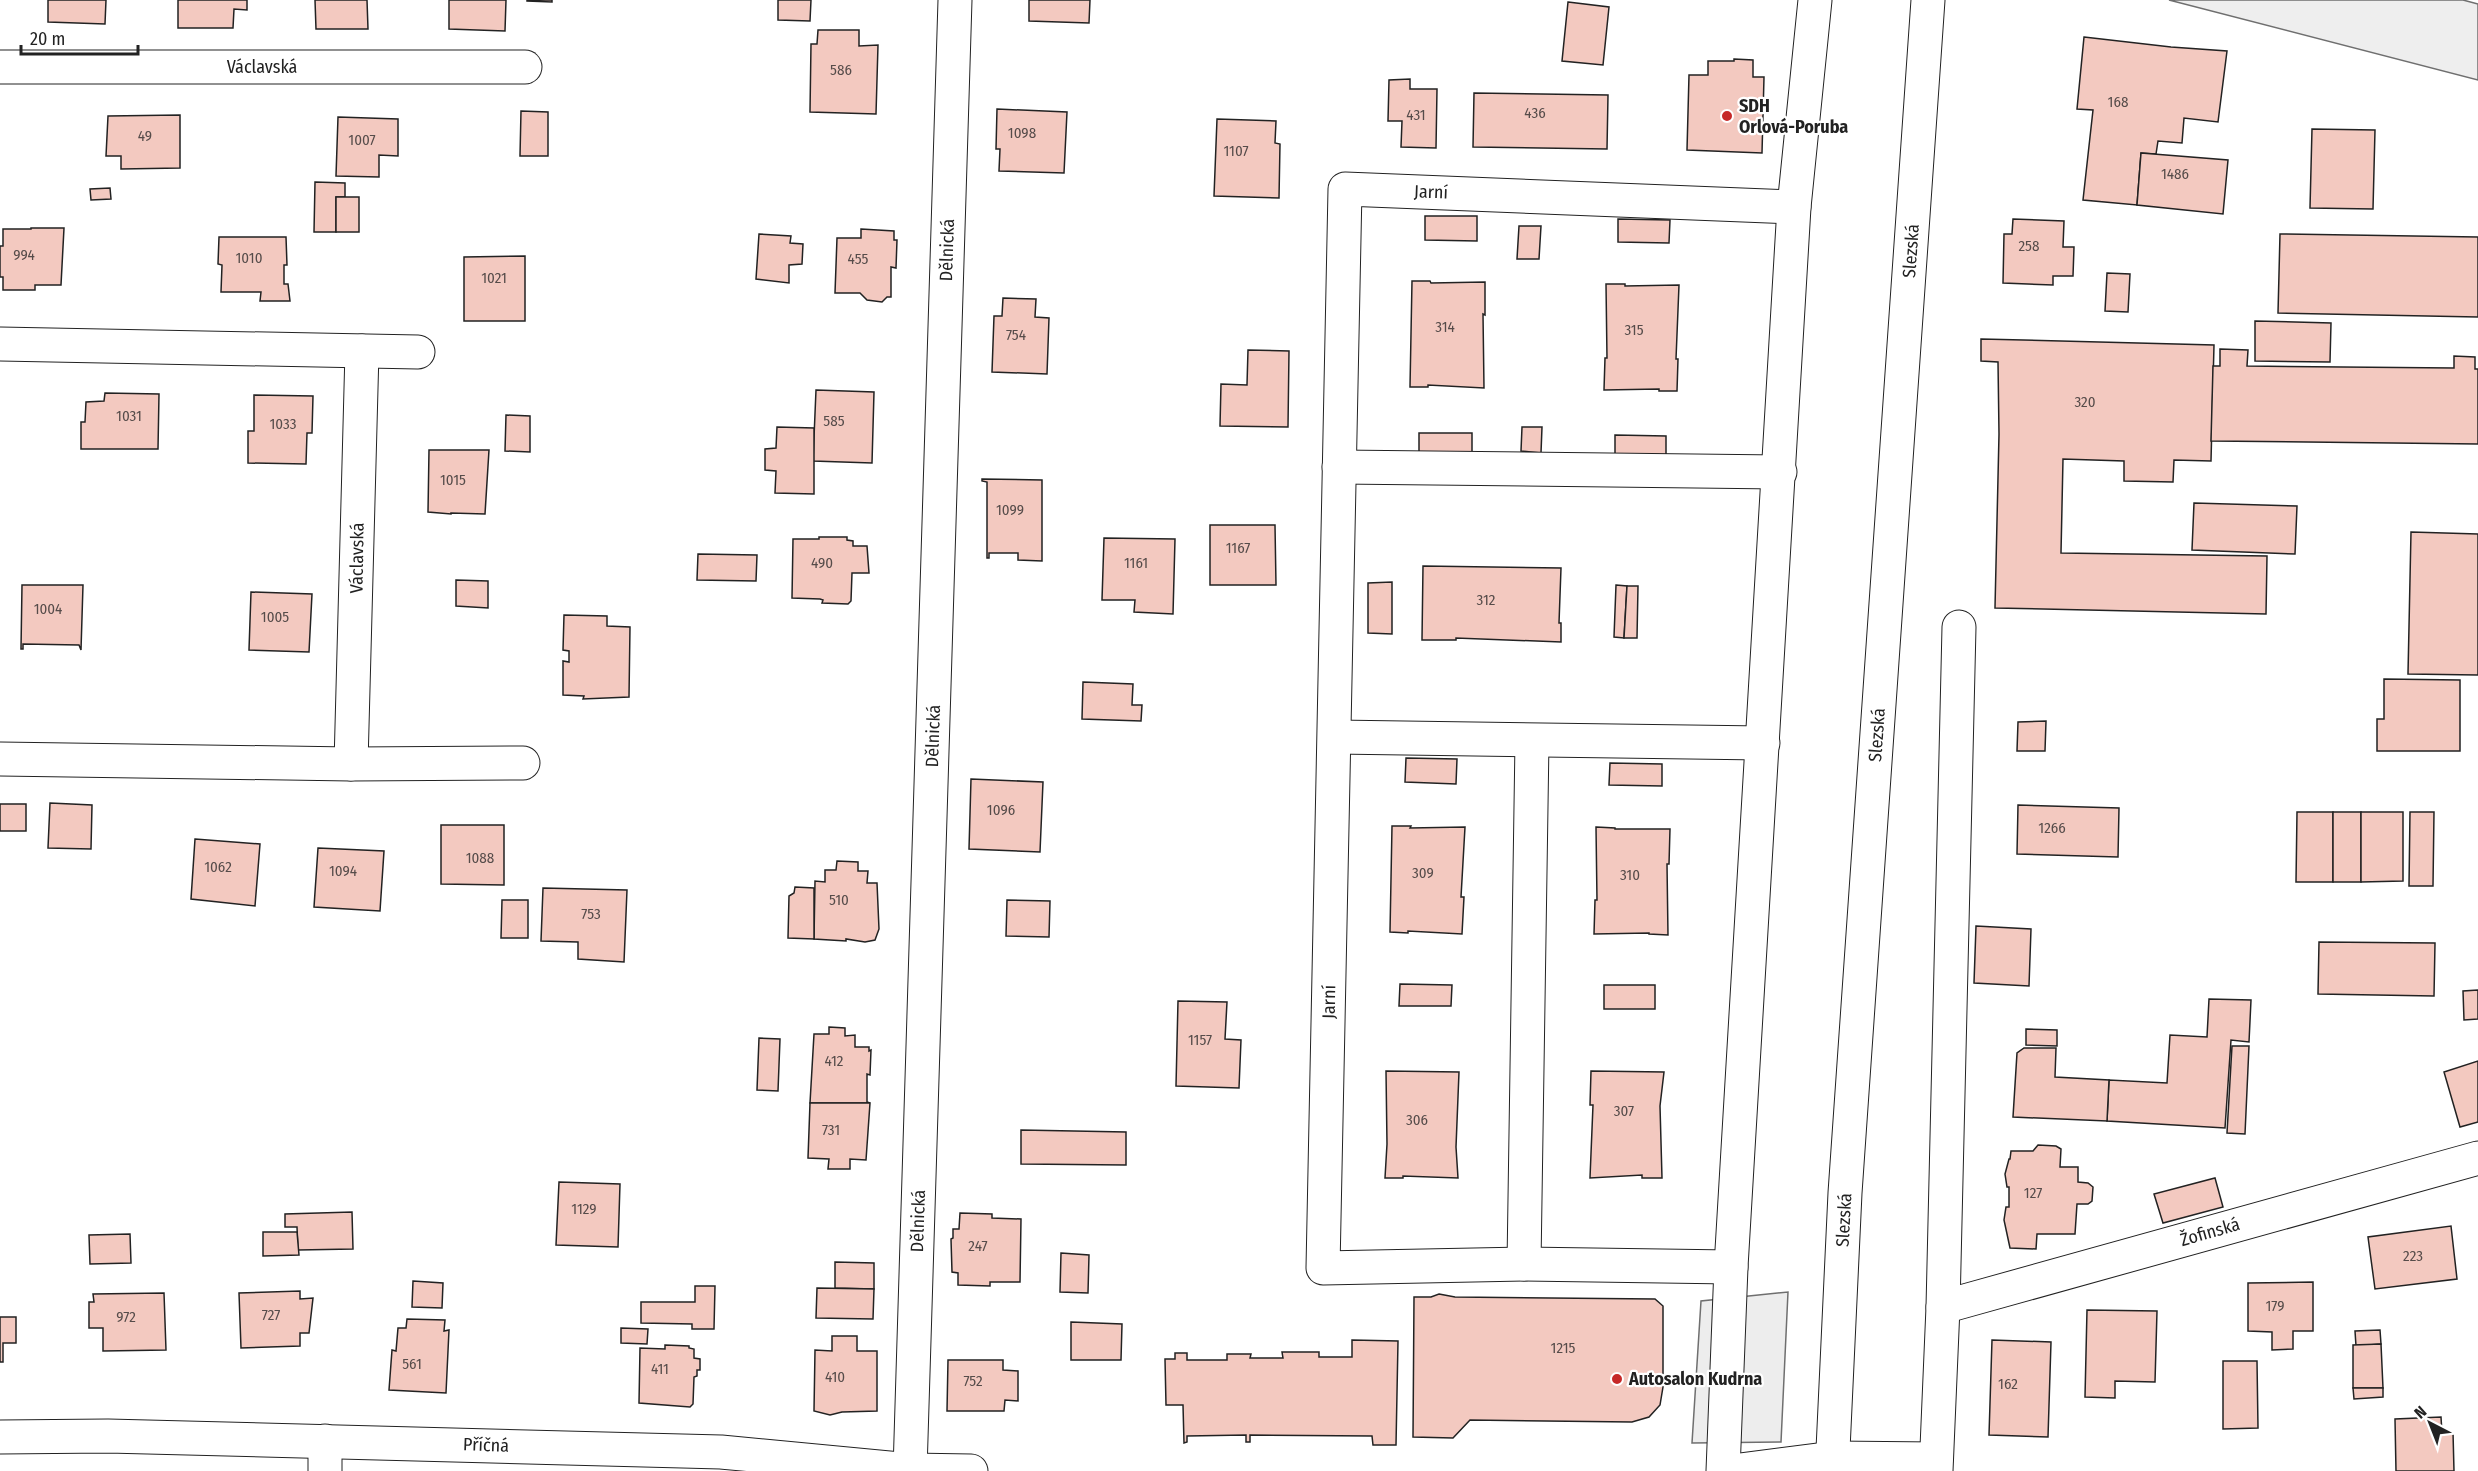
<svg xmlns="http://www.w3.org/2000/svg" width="2478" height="1471" font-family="'Fira Sans Condensed',sans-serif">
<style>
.green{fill:#eee;stroke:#6f6f6f;stroke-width:1.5}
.parking{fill:#ededed;stroke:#6f6f6f;stroke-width:1.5}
.building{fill:#f3c9c0;stroke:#222;stroke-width:1.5}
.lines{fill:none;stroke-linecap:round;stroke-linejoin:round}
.street-casing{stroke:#222;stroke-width:35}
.secondary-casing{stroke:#222;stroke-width:35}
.street{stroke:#fff;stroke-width:33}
.secondary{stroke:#fff;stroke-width:33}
.poi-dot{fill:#c62828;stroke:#fff;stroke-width:2}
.labels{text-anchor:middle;stroke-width:4.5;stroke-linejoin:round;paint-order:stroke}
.number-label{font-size:15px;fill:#564c4a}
.street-label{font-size:18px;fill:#222;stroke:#fff}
.poi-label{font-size:18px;font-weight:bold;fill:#222;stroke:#fff;text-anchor:start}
</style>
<rect width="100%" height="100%" fill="#fff"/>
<polygon class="green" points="2169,0 2463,0 2478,4 2478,80"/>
<polygon class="parking" points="1788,1292 1781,1442 1692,1443 1701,1301"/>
<g class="building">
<polygon points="48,0 106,0 105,24 48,22"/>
<polygon points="178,0 247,0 247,10 234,9 233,28 178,28"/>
<polygon points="315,0 367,0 368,29 316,29"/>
<polygon points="449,0 506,0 505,31 449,29"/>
<polygon points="527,0 552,0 552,2 527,1"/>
<polygon points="778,0 811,0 810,21 778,20"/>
<polygon points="1029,0 1090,0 1089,23 1029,21"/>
<polygon points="1568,2 1609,7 1603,65 1562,61"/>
<polygon points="818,30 859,30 859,46 878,45 876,114 810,112 811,44 817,44"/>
<polygon points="2084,37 2171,47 2227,51 2218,122 2184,118 2182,143 2158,141 2156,154 2141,153 2137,205 2083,200 2093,110 2077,109"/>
<polygon points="1734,59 1753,60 1753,77 1764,77 1762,153 1687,150 1689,75 1708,75 1708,61 1734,61"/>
<polygon points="1410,79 1410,89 1437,89 1436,148 1401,147 1402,121 1388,121 1389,80"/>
<polygon points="1474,93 1608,95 1607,149 1473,147"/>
<polygon points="997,109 1067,112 1064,173 999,171 1000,149 996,149"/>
<polygon points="521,111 548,112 548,156 520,156"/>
<polygon points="180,115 180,168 121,169 121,156 106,156 108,116"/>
<polygon points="338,117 398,119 398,156 379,155 379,177 336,176"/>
<polygon points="1217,119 1276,121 1275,143 1280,144 1279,198 1214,196"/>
<polygon points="2312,129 2375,130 2373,209 2310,208"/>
<polygon points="2141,153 2228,160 2223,214 2137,205"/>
<polygon points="315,182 345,183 345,197 336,197 336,232 314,232"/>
<polygon points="110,188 111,199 91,200 90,189"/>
<rect x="336" y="197" width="23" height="35"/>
<polygon points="1425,216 1477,216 1477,241 1425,240"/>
<polygon points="1618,219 1670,220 1669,243 1618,242"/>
<polygon points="2013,219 2064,221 2063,247 2074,247 2073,276 2053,276 2053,285 2003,283 2004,234 2012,234"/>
<polygon points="1519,226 1541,226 1539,259 1517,259"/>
<polygon points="31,228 64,228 61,285 35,285 35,290 3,290 3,277 0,277 0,246 3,246 3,229 31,229"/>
<polygon points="861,229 894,231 894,240 897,240 896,268 891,267 891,297 887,297 882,302 867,300 860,293 835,293 837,238 861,238"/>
<polygon points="759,234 791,236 790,243 803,244 802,264 789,265 789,283 756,279"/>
<polygon points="2280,234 2478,237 2478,317 2278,313"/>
<polygon points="219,237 286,237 287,265 284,265 284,284 288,284 290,301 260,301 261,292 221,292 222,265 218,264"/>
<polygon points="525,256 525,321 464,321 464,257"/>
<polygon points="2107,273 2130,274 2128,312 2105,311"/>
<polygon points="1412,281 1430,281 1431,283 1485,282 1485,315 1483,314 1484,388 1428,385 1428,387 1410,387"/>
<polygon points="1606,284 1625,284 1625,286 1679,285 1676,359 1678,359 1677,391 1659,391 1659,389 1604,390 1605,358 1607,358"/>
<polygon points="1003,298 1036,299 1035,317 1049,318 1047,374 992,372 994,316 1002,316"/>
<polygon points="2255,321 2331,323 2330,362 2255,361"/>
<polygon points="1981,339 2214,345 2211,461 2174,460 2173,482 2124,481 2124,461 2063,459 2061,553 2267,556 2266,614 1995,608 1999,434 1998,362 1981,361"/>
<polygon points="2220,349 2248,350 2247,366 2454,368 2454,356 2475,357 2475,369 2478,369 2478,444 2211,441 2213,366 2220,366"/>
<polygon points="1248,350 1289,351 1288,427 1220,426 1221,384 1247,385"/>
<polygon points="816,390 874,392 872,463 813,461"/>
<polygon points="105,393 159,394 158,449 81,449 81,422 85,422 86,402 104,401"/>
<polygon points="254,395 313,396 312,433 307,433 306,464 248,463 248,431 254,431"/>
<polygon points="506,415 530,416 530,452 505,451"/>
<polygon points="777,427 814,428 814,494 775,493 776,471 765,470 765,449 776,448"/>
<polygon points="1522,427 1542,427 1541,453 1521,451"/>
<polygon points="1419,433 1472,433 1472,457 1419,456"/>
<polygon points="1615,435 1666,436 1666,460 1615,459"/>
<polygon points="429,450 489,450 485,514 451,513 451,514 428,512"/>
<polygon points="982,479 1042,480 1042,561 1018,560 1018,553 989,553 989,558 987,558 987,482 982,481"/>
<polygon points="2194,503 2297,506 2295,554 2192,550"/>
<polygon points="1210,525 1275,525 1276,585 1210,585"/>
<polygon points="2411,532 2478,534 2478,675 2408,674"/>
<polygon points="819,537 847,537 847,540 853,541 853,546 867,546 869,573 852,573 851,601 848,604 822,603 823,600 820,599 792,598 793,539 819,539"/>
<polygon points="1104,538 1175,539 1173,614 1134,612 1135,600 1102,600"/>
<polygon points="698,554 757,555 756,581 697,580"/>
<polygon points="1423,566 1561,568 1559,623 1561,623 1561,642 1456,638 1456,640 1422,640"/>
<polygon points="456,580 488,581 488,608 456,606"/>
<polygon points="1392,582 1392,634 1368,633 1368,583"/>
<polygon points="22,585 83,585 81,650 79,645 23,644 23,649 21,649"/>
<polygon points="1616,585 1627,586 1624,638 1614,637"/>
<polygon points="1627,586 1638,586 1637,638 1624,638"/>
<polygon points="251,592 312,594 309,652 249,650"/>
<polygon points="564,615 607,616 607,626 630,627 629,697 583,699 584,696 563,695 563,661 569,662 569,651 563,650"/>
<polygon points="2384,679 2460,680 2460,751 2377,751 2377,719 2384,719"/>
<polygon points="1083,682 1133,684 1132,705 1142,705 1141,721 1082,719"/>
<polygon points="2046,721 2045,751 2017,751 2018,722"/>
<polygon points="1406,758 1457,759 1456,784 1405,782"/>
<polygon points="1610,763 1662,764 1662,786 1609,785"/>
<polygon points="971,779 1043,782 1040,852 969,849"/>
<polygon points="50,803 92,805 91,849 48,848"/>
<rect x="0" y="804" width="26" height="27"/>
<polygon points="2018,805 2119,808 2118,857 2017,854"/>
<polygon points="2297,812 2333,812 2333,882 2296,882"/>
<rect x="2333" y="812" width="28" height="70"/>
<polygon points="2361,812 2403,812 2403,881 2361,882"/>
<polygon points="2410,812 2434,812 2433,886 2409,886"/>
<polygon points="441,825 504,825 504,885 441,884"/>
<polygon points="1392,826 1411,826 1410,828 1465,827 1461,897 1464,897 1462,934 1408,931 1408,933 1390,932"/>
<polygon points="1596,827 1615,828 1615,829 1670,829 1669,864 1667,864 1668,935 1649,934 1649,933 1594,934 1595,900 1597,900"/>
<polygon points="195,839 260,844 255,906 191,899"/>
<polygon points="318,848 384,851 380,911 314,907"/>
<polygon points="837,861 858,862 858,871 868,871 867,883 877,883 879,929 875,940 865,942 846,939 846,941 814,939 815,881 825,882 825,870 836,870"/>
<polygon points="795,887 814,888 814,939 788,938 789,896 794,893"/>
<polygon points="543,888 627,890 624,962 578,959 578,942 541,941"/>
<polygon points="502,900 528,900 528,938 501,938"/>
<polygon points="1007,900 1050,901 1049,937 1006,936"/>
<polygon points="1976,926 2031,929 2029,986 1974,983"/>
<polygon points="2319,942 2435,943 2434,996 2318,994"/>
<polygon points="1400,984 1452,985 1451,1006 1399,1006"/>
<rect x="1604" y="985" width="51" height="24"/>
<polygon points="2478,990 2478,1019 2464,1020 2463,991"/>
<polygon points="2209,999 2251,1000 2249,1042 2231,1040 2225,1128 2107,1121 2109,1080 2167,1083 2170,1035 2207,1037"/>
<polygon points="1178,1001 1227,1002 1225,1039 1241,1040 1239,1088 1176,1086"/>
<polygon points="829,1027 845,1028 845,1036 855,1035 855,1047 869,1047 869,1051 871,1050 870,1075 867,1074 867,1102 870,1103 810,1103 814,1034 829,1034"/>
<polygon points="2026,1029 2057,1030 2057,1046 2026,1045"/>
<polygon points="759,1038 780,1039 778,1091 757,1090"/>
<polygon points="2232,1046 2249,1046 2245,1134 2227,1133"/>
<polygon points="2024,1048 2056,1048 2055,1077 2109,1080 2107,1121 2013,1117 2017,1053"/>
<polygon points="2478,1061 2478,1122 2460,1127 2444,1072"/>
<polygon points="1386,1071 1459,1072 1456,1147 1458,1178 1403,1176 1403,1178 1385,1178 1387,1144"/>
<polygon points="1591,1071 1664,1072 1660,1106 1662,1178 1642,1178 1642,1175 1590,1178 1593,1105 1590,1105"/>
<polygon points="810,1103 870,1103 866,1160 850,1159 850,1169 828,1169 829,1159 808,1158"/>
<polygon points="1021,1130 1126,1132 1126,1165 1021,1164"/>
<polygon points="2038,1145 2056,1146 2061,1149 2060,1167 2078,1167 2078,1182 2088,1183 2093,1187 2092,1201 2088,1204 2077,1204 2075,1234 2037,1234 2036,1249 2010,1248 2004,1220 2006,1207 2009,1207 2009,1187 2007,1187 2005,1174 2009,1159 2010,1159 2011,1151 2033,1151"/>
<polygon points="2215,1178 2223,1207 2163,1223 2154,1194"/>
<polygon points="559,1182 620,1184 618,1247 556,1245"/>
<polygon points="352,1212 353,1249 298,1250 297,1227 285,1227 285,1214"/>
<polygon points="960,1213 992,1214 992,1218 1021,1219 1020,1282 990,1282 990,1286 958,1285 958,1273 952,1272 951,1239 953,1238 953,1229 959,1229"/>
<polygon points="2451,1226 2457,1279 2375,1289 2368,1237"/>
<polygon points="263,1232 297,1232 299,1255 263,1256"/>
<polygon points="130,1234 131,1263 90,1264 89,1235"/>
<polygon points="1061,1253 1089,1255 1088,1293 1060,1292"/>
<polygon points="835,1262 874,1263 874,1289 835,1288"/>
<polygon points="413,1281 443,1283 442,1308 412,1307"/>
<polygon points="2313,1282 2313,1331 2293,1331 2293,1349 2272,1350 2272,1332 2248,1331 2248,1283"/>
<polygon points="695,1286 715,1286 714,1329 692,1329 692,1324 641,1323 641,1302 695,1302"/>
<polygon points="817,1288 874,1289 873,1319 816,1318"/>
<polygon points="300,1291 300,1299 313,1298 309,1333 300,1333 300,1346 241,1348 239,1293"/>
<polygon points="164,1293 166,1350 103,1351 103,1328 89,1328 89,1302 94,1302 93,1294"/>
<polygon points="1439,1294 1455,1297 1655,1299 1663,1306 1663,1387 1660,1405 1649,1417 1632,1422 1470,1420 1453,1438 1413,1437 1414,1297 1431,1297"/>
<polygon points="2087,1310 2157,1311 2155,1382 2115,1381 2115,1398 2085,1397"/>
<polygon points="0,1317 16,1317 16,1343 3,1343 3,1362 0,1362"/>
<polygon points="407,1319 445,1320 444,1331 449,1330 446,1393 389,1390 392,1350 396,1351 398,1328 406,1328"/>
<polygon points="1071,1322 1122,1324 1121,1360 1071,1360"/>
<polygon points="621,1328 648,1329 647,1344 621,1343"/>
<polygon points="2380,1330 2381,1344 2356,1346 2355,1331"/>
<polygon points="832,1336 857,1336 857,1351 877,1351 877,1411 842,1412 830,1415 814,1411 815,1350 832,1351"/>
<polygon points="1352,1340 1398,1341 1396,1445 1373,1445 1372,1436 1250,1435 1250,1442 1246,1442 1246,1435 1187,1436 1187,1442 1184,1443 1183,1405 1166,1405 1165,1359 1175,1359 1175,1353 1187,1353 1187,1360 1227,1360 1227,1354 1251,1354 1250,1358 1283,1358 1282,1352 1319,1352 1319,1357 1352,1357"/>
<polygon points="1992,1340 2051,1342 2048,1437 1989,1435"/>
<polygon points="2381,1344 2383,1388 2353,1388 2353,1345"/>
<polygon points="665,1345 689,1346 689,1348 694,1349 694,1358 700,1359 700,1370 697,1370 697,1376 694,1377 693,1404 690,1407 639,1403 640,1348 665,1349"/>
<polygon points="948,1360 1003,1360 1003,1370 1018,1371 1018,1401 1005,1400 1004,1411 947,1411"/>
<polygon points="2223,1361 2257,1361 2258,1428 2223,1429"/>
<polygon points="2353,1388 2383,1388 2383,1397 2354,1399"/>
<polygon points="2441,1417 2442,1433 2453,1432 2454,1471 2396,1471 2395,1419"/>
</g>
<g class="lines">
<defs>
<g id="street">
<polyline points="0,67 525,67"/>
<polyline points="0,344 418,352"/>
<polyline points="1339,467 1780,472"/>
<polyline points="1335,737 1763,743"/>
<polyline points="0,759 351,764 523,763"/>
<polyline points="351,764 362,351"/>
<polyline points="1524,1264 1532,741"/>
<polyline points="1731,1267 1524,1264 1323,1268 1345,189 1794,207"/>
<polyline points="1943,1307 2478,1158"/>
<polyline points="0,1437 108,1436 721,1452 910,1470 971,1471"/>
<polyline points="325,1471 325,1441"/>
<polyline points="910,1471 955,0"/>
<polyline points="1723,1471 1731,1267 1794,207 1815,0"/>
<polyline points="1732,1471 1833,1458 1936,1459"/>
<polyline points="1936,1471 1943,1307 1959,627"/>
</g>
<polyline id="secondary" points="1832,1471 1845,1193 1928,0"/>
</defs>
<use href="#street" class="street-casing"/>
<use href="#secondary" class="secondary-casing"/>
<use href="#street" class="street"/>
<use href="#secondary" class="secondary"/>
</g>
<g class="poi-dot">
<circle cx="1727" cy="116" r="6"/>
<circle cx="1617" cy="1379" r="6"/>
</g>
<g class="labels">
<g class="number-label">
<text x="841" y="75">586</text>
<text x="2118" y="107">168</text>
<text x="1535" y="118">436</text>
<text x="1416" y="120">431</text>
<text x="1022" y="138">1098</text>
<text x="145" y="141">49</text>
<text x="362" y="145">1007</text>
<text x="1236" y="156">1107</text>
<text x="2175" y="179">1486</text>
<text x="2029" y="251">258</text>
<text x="24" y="260">994</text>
<text x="249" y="263">1010</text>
<text x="858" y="264">455</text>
<text x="494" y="283">1021</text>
<text x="1445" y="332">314</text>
<text x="1634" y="335">315</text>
<text x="1016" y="340">754</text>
<text x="2085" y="407">320</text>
<text x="129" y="421">1031</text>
<text x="834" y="426">585</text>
<text x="283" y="429">1033</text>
<text x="453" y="485">1015</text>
<text x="1010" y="515">1099</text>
<text x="1238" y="553">1167</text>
<text x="822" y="568">490</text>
<text x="1136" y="568">1161</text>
<text x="1486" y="605">312</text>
<text x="48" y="614">1004</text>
<text x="275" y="622">1005</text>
<text x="1001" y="815">1096</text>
<text x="2052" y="833">1266</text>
<text x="480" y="863">1088</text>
<text x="218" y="872">1062</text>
<text x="343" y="876">1094</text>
<text x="1423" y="878">309</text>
<text x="1630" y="880">310</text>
<text x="839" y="905">510</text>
<text x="591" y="919">753</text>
<text x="1200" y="1045">1157</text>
<text x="834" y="1066">412</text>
<text x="1624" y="1116">307</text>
<text x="1417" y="1125">306</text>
<text x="831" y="1135">731</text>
<text x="2033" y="1198">127</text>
<text x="584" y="1214">1129</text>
<text x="978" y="1251">247</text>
<text x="2413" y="1261">223</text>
<text x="2275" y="1311">179</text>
<text x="271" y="1320">727</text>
<text x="126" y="1322">972</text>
<text x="1563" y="1353">1215</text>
<text x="412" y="1369">561</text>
<text x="660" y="1374">411</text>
<text x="835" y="1382">410</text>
<text x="973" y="1386">752</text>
<text x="2008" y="1389">162</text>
</g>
<g class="street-label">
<text x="262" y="73">Václavská</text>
<text transform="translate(1431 192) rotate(2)" y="6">Jarní</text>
<text transform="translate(947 250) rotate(-88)" y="6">Dělnická</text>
<text transform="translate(1911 251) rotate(-86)" y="6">Slezská</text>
<text transform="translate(357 558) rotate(-89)" y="6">Václavská</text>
<text transform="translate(1877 735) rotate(-86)" y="6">Slezská</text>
<text transform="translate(933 736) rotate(-88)" y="6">Dělnická</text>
<text transform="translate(1329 1002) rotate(-89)" y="6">Jarní</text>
<text transform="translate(1844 1220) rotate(-87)" y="6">Slezská</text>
<text transform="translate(918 1221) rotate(-88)" y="6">Dělnická</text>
<text transform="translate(2210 1232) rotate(-16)" y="6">Žofinská</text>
<text transform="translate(486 1445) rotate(2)" y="6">Příčná</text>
</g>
<g class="poi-label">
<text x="1739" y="112">SDH<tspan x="1739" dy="21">Orlová-Poruba</tspan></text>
<text x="1629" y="1385">Autosalon Kudrna</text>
</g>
</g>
<g transform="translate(2430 1423) rotate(318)" stroke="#ffffff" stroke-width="4.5" paint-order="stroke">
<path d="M0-4.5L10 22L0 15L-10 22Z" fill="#222222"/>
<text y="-9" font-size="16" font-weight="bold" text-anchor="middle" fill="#222222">N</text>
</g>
<path d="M21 45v9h117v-9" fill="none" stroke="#222222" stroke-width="3"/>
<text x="30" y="45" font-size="18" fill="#222222" stroke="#ffffff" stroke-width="4.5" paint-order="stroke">20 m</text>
</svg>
